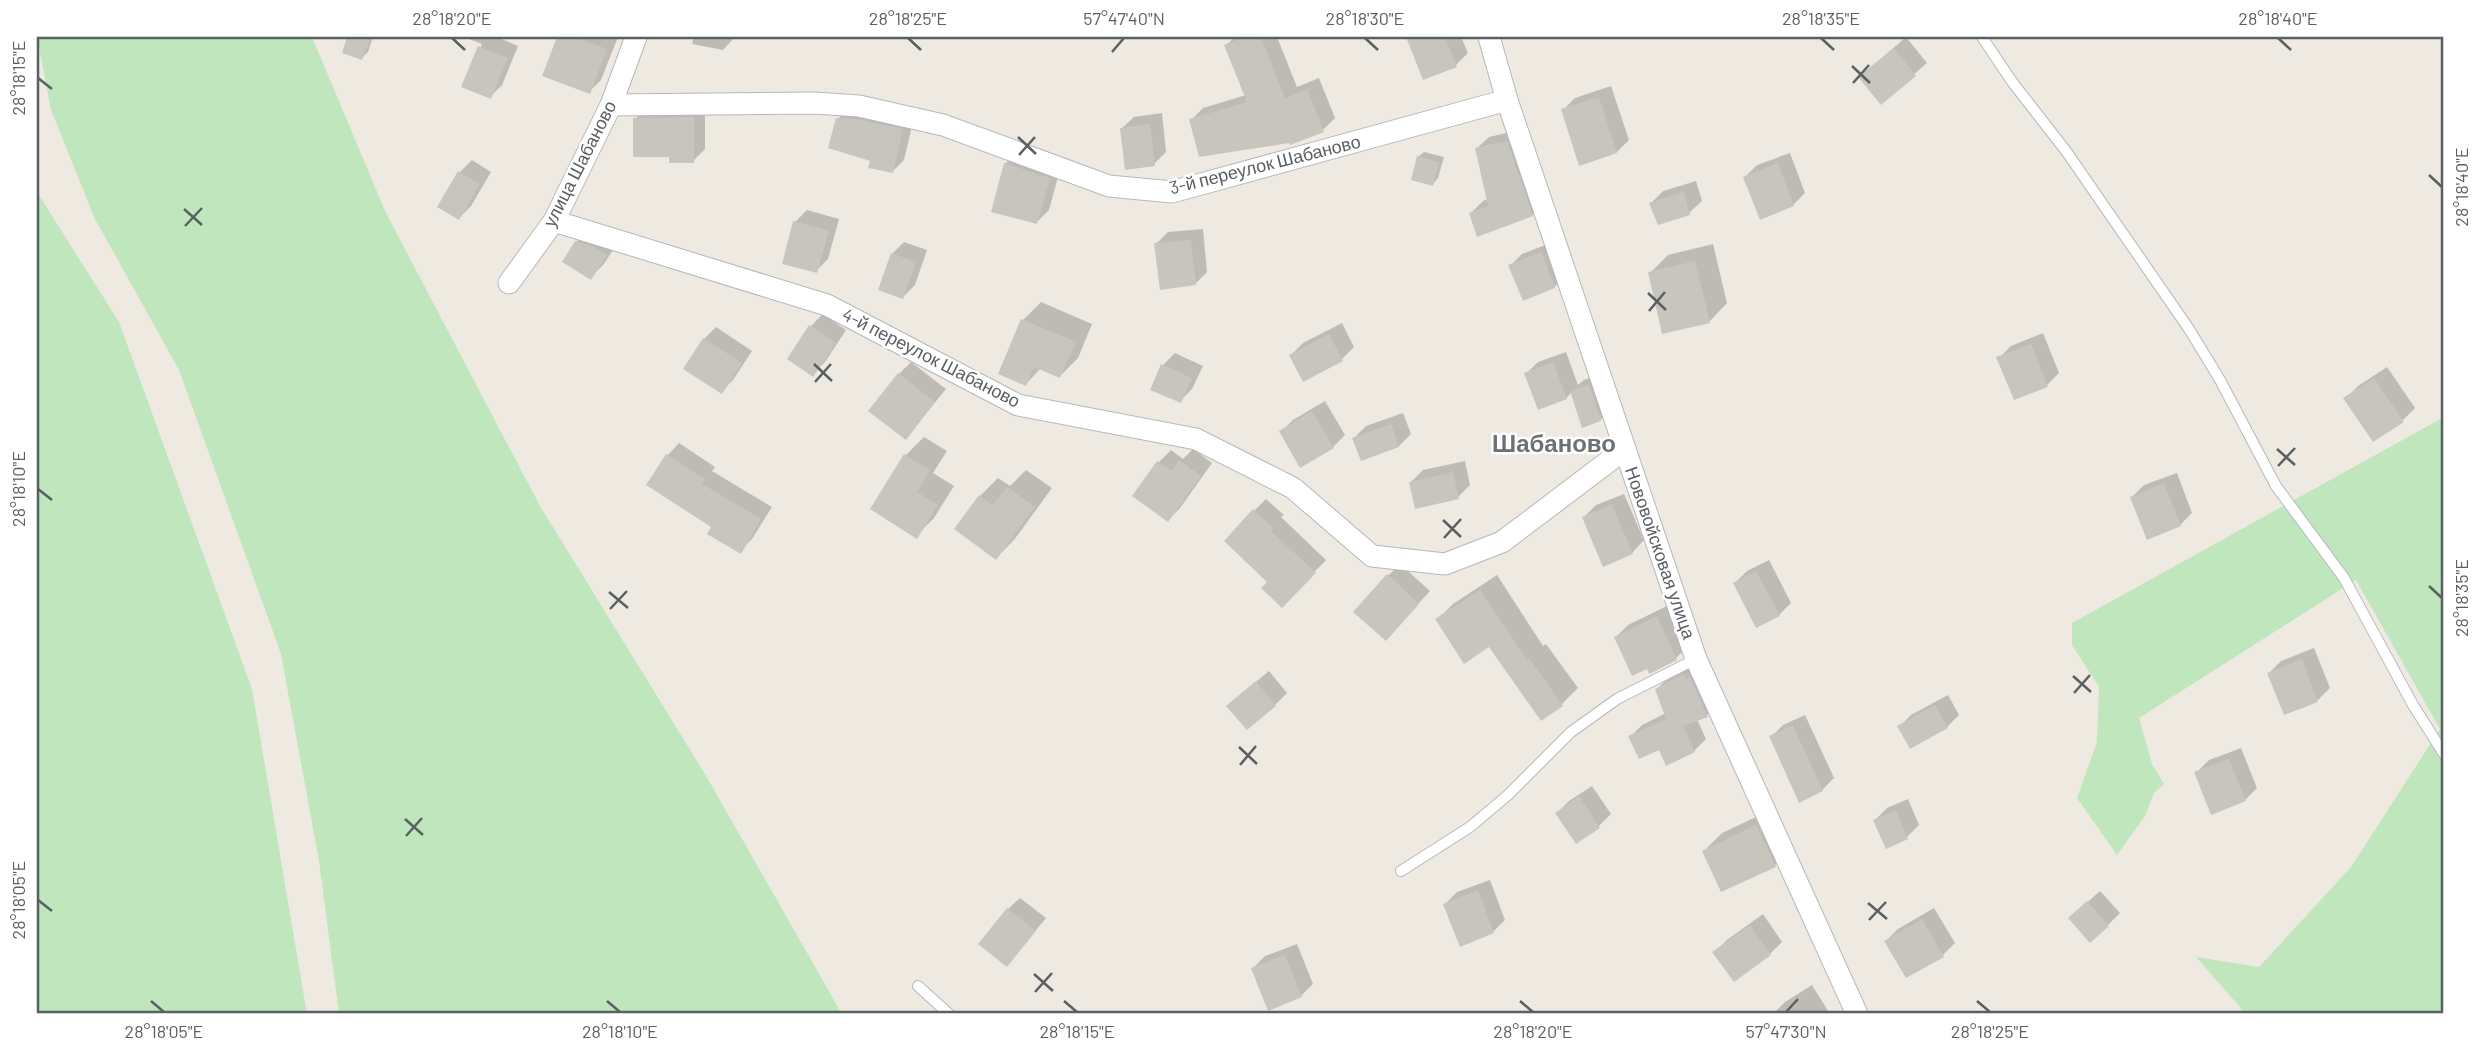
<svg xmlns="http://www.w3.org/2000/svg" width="2481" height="1051" font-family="Barlow,sans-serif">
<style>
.green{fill:#c0e6bd}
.shadow{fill:#0003}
.building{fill:#c8c5bf}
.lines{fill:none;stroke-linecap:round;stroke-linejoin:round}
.lane-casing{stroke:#b4b8bd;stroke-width:12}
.street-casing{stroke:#b4b8bd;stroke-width:23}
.lane{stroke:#fff;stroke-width:10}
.street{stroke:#fff;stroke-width:21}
.ticks{fill:none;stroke:#5a5f63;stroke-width:2.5}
.labels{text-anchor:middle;stroke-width:5;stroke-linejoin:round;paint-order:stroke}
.street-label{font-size:18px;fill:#5a5f63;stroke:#fff}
.district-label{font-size:24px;font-weight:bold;fill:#6b7175;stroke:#fff}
.neatline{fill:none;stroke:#5a5f63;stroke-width:2.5}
.ticks-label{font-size:18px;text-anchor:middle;fill:#5a5f63}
</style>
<rect width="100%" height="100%" fill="#eeeae1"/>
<g class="green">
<polygon points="37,37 312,37 386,213 540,506 705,774 842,1014 339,1014 319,861 281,654 179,370 95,219 51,110"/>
<polygon points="37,192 119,322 252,689 307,1014 37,1014"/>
<polygon points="2444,417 2444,1014 2246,1014 2196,957 2259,967 2351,867 2440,729 2356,580 2139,718 2152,764 2164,784 2154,793 2145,816 2117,855 2077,798 2097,742 2099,687 2072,645 2072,623"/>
</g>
<g class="shadow">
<polygon points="349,37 373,37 368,52 362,58 344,52"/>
<polygon points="464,37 497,37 518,46 502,85 490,97 463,86 482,44"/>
<polygon points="559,37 618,37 601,80 589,92 545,75"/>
<polygon points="694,37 735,37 723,50 692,44"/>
<polygon points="1235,37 1277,37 1297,87 1319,78 1335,118 1323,130 1191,120 1203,108 1246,95 1226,45"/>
<polygon points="1409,37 1461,37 1468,53 1456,65"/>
<polygon points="1906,37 1927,63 1881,103 1860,77"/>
<polygon points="1611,86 1629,140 1617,152 1563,110 1575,98"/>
<polygon points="705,106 705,149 693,161 671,155 635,119 647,107"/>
<polygon points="850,106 914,118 904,160 892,172 872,159 838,119"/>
<polygon points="1162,113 1166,152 1154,164 1121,129 1134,117"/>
<polygon points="1519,130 1544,203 1532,215 1471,213 1483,201 1488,199 1476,149 1489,137"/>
<polygon points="1017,152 1061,166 1049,210 1037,222 1005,164"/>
<polygon points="1424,152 1444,157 1438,178 1433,184 1418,157"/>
<polygon points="1790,153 1805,193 1793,205 1745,177 1757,165"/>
<polygon points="472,160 491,172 471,206 459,218 460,172"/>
<polygon points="1696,181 1702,201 1689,213 1651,203 1663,191"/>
<polygon points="807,210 839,219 828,259 816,271 795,222"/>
<polygon points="1203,229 1207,272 1195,284 1156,244 1168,232"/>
<polygon points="588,230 618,243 603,265 591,277 576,242"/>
<polygon points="904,242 927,250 915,285 903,297 892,254"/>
<polygon points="1553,242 1567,275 1554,287 1524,299 1510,266 1522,254"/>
<polygon points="1713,244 1727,303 1709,322 1650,273 1668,255"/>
<polygon points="1041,302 1092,324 1078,358 1060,376 1041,368 1026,384 1023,320"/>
<polygon points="823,314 846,330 825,362 813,374 811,326"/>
<polygon points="1342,323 1354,347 1342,359 1304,379 1291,355 1303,343"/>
<polygon points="716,327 752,351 733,380 721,392 704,339"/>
<polygon points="2043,333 2059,373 2047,385 1999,358 2011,346"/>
<polygon points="1566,352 1578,385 1584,380 1601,374 1612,408 1600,420 1572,392 1566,398 1526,374 1538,362"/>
<polygon points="1175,353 1203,366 1192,389 1180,401 1163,365"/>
<polygon points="911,362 946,389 906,438 899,374"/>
<polygon points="2387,367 2415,408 2403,420 2346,398 2358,386"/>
<polygon points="1325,401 1345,435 1333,447 1281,432 1293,420"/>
<polygon points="1403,413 1411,434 1399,446 1354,438 1366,426"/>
<polygon points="924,437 947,451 933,473 954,486 934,518 916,536 872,509 906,455"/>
<polygon points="679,443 715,467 712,471 772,507 752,539 740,551 713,526 668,455"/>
<polygon points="1193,449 1212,463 1180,508 1168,520 1134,495 1159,462 1171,450 1183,459"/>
<polygon points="1465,461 1470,485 1458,497 1411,482 1423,470"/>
<polygon points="1026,470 1052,488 1014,540 996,558 956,529 980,496 998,478 1010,486"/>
<polygon points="2177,473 2192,513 2180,525 2132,497 2144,485"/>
<polygon points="1624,494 1644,540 1632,553 1584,517 1596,505"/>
<polygon points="1266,499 1284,515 1281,517 1326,560 1282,605 1269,582 1254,511"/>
<polygon points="1769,560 1791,603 1779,615 1735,583 1747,571"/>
<polygon points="1400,564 1430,591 1397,627 1388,576"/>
<polygon points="1497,575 1543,646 1546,644 1578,688 1562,704 1541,719 1489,645 1437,620 1453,604"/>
<polygon points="1669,605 1688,646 1676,658 1650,672 1616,637 1628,625"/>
<polygon points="2314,648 2330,688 2318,700 2285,713 2269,673 2281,661"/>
<polygon points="1696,663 1719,703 1707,715 1697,719 1706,739 1694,751 1660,748 1630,737 1642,725 1666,713 1657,689 1669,677"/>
<polygon points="1269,671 1287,693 1275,705 1241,694"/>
<polygon points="1948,695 1959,715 1947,727 1899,727 1911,715"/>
<polygon points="1805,715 1834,778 1822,790 1771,737 1783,725"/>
<polygon points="2241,748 2257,788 2245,800 2197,772 2209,760"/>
<polygon points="1592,786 1611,814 1599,826 1576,842 1557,813 1569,801"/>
<polygon points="1908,799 1919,825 1907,837 1875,820 1887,808"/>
<polygon points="1775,808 1793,847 1775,865 1704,851 1722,833"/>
<polygon points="1490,880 1505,920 1493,932 1445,904 1457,892"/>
<polygon points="2100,891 2120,913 2108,925 2083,906"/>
<polygon points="1020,898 1046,918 1007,965 1008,909"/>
<polygon points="1934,908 1955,943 1943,955 1886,941 1898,929"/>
<polygon points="1763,914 1782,942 1770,954 1734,979 1715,952 1727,940"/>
<polygon points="1297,944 1313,984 1301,996 1253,968 1265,956"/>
<polygon points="1812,985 1830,1014 1773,1014 1785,1002"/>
</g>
<g class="building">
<polygon points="347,37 371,37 362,60 342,53"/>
<polygon points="557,37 574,37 607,49 590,94 542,76"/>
<polygon points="1244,37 1261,37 1285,98 1307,89 1324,132 1290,145 1289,143 1199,157 1189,119 1247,102 1224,45"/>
<polygon points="1406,37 1445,37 1457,67 1423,80"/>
<polygon points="478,46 508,58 491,99 461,87"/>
<polygon points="1894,48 1916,76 1881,105 1858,77"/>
<polygon points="1599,97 1617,153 1579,166 1561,109"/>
<polygon points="694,117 694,163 669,163 669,157 633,157 633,118"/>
<polygon points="836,118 857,119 903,129 893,173 868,168 870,161 828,148"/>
<polygon points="1150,124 1155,166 1125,170 1120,128"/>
<polygon points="1507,141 1533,216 1477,237 1469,213 1488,206 1475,148"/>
<polygon points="1417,156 1439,162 1433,186 1411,180"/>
<polygon points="1004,163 1050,178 1037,224 991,212"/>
<polygon points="1778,163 1794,206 1760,220 1743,177"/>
<polygon points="458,171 480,184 459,220 437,207"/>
<polygon points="1684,192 1690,215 1658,225 1649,203"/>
<polygon points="793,221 829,231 817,273 782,264"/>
<polygon points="1191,240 1196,285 1160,290 1154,243"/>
<polygon points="575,241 594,247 607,255 591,280 562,262"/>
<polygon points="1541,252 1555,288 1523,301 1508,265"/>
<polygon points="891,253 916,262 903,299 878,290"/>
<polygon points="1695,261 1710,323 1662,334 1648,272"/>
<polygon points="1021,319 1076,342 1060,378 1034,367 1026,386 998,374"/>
<polygon points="809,325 836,343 813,377 787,359"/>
<polygon points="1329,334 1343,361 1303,382 1289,355"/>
<polygon points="703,338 742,363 722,394 683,369"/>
<polygon points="2031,344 2048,387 2014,400 1996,357"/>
<polygon points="1553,362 1567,399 1538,410 1524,373"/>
<polygon points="1161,364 1192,378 1181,403 1150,390"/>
<polygon points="898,373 935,402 906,440 868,411"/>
<polygon points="2374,378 2404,422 2373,442 2343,398"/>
<polygon points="1589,385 1601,421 1582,428 1570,391"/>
<polygon points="1312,411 1334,448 1300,468 1279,431"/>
<polygon points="1391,424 1399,447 1361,461 1352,438"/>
<polygon points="666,454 705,479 702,484 761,519 741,554 707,534 711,527 646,485"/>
<polygon points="904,454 930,470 917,492 938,505 917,539 870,509"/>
<polygon points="1179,460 1201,476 1168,522 1132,496 1157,461 1172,471"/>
<polygon points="1453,472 1459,499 1415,509 1409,482"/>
<polygon points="2164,483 2181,526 2147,540 2130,497"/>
<polygon points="1007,487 1035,507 996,560 954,529 979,495 993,505"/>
<polygon points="1612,504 1633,554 1603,567 1582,517"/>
<polygon points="1253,509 1273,528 1271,531 1316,573 1282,608 1261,588 1267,582 1224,541"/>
<polygon points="1756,571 1780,616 1756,628 1733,583"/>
<polygon points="1387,574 1419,604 1386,641 1353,612"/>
<polygon points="1480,590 1527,660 1529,658 1563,706 1541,721 1489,647 1464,664 1435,619"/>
<polygon points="1657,616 1677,660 1649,674 1647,669 1632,676 1614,637"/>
<polygon points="2302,659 2318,702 2284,715 2267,673"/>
<polygon points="1684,674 1686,679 1690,677 1708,717 1683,726 1695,752 1666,766 1659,750 1639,759 1628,736 1666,719 1655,689"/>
<polygon points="1256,681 1276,706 1247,730 1226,706"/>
<polygon points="1935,705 1948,728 1910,749 1897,726"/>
<polygon points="1793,725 1823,791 1799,803 1769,736"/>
<polygon points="2229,759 2246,801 2211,815 2194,772"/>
<polygon points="1579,796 1600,828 1576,844 1555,813"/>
<polygon points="1896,810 1908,839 1886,849 1873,820"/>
<polygon points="1756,825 1776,867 1721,892 1702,851"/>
<polygon points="1478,890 1494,933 1460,947 1443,904"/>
<polygon points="2087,901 2109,926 2090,943 2068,918"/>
<polygon points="1007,908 1036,931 1007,967 978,944"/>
<polygon points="1922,919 1944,957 1906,978 1884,941"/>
<polygon points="1750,925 1771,955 1734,982 1712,952"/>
<polygon points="1285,955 1302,997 1268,1011 1251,968"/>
</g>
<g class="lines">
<defs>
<g id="lane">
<polyline points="1982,37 2013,83 2066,151 2189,329 2220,380 2276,486 2344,578 2413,705 2444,754"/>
<polyline points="1401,871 1470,827 1508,795 1571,732 1617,699 1696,659"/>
<polyline points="918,986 949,1014"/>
</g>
<g id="street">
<polyline points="1489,37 1507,100 1696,659 1857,1014"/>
<polyline points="611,105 815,103 859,106 943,125 1109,186 1172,192 1507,100"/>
<polyline points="554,221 827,305 1018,405 1196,439 1293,488 1372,556 1445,564 1502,542 1625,449"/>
<polyline points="509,283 554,221 611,105 636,37"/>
</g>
</defs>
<use href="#lane" class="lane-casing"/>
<use href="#street" class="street-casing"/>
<use href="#lane" class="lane"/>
<use href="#street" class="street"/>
</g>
<path class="ticks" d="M452,38L465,50M908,38L921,50M1365,38L1378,50M1821,38L1834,50M2278,38L2291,50M1112,52L1124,38M1852,66L1870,83M38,78L52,89M1853,83L1869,65M1018,137L1036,154M1019,155L1035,137M2429,175L2442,187M184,209L202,225M185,226L202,208M1648,293L1666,310M1649,311L1665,292M814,364L832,381M815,382L831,364M2277,449L2295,465M2278,466L2295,448M38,489L52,500M1443,520L1461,537M1444,538L1461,519M2429,586L2442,598M609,592L628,608M610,609L627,591M2073,676L2091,692M2074,693L2090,675M1239,747L1257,764M1240,765L1256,746M405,819L423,835M406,836L422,818M38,900L52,911M1868,903L1887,919M1869,920L1886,902M1034,974L1053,991M1035,992L1052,973M151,1001L164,1012M607,1001L620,1012M1064,1001L1077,1012M1520,1001L1533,1012M1977,1001L1990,1012M1786,1012L1798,999"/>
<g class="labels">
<g class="street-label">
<text transform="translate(580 164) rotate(-63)" y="6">улица Шабаново</text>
<text transform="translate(1265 165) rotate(-14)" y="6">3-й переулок Шабаново</text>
<text transform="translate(931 358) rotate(27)" y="6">4-й переулок Шабаново</text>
<text transform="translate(1660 553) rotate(71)" y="6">Нововойсковая улица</text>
</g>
<g class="district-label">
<text x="1554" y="452">Шабаново</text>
</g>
</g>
<rect width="2481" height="1051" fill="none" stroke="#ffffff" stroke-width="77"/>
<rect x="38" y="38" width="2404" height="974" class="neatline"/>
<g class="ticks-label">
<text x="452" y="25">28°18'20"E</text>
<text x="908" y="25">28°18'25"E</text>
<text x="1124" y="25">57°47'40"N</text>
<text x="1365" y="25">28°18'30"E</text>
<text x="1821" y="25">28°18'35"E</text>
<text x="2278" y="25">28°18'40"E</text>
<text transform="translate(19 78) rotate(-90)" y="6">28°18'15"E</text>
<text transform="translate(2462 187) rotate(-90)" y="6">28°18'40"E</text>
<text transform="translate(19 489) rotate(-90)" y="6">28°18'10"E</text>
<text transform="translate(2462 598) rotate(-90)" y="6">28°18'35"E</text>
<text transform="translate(19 900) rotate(-90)" y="6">28°18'05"E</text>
<text x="164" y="1038">28°18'05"E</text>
<text x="620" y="1038">28°18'10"E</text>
<text x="1077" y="1038">28°18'15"E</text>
<text x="1533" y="1038">28°18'20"E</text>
<text x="1786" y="1038">57°47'30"N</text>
<text x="1990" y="1038">28°18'25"E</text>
</g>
</svg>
